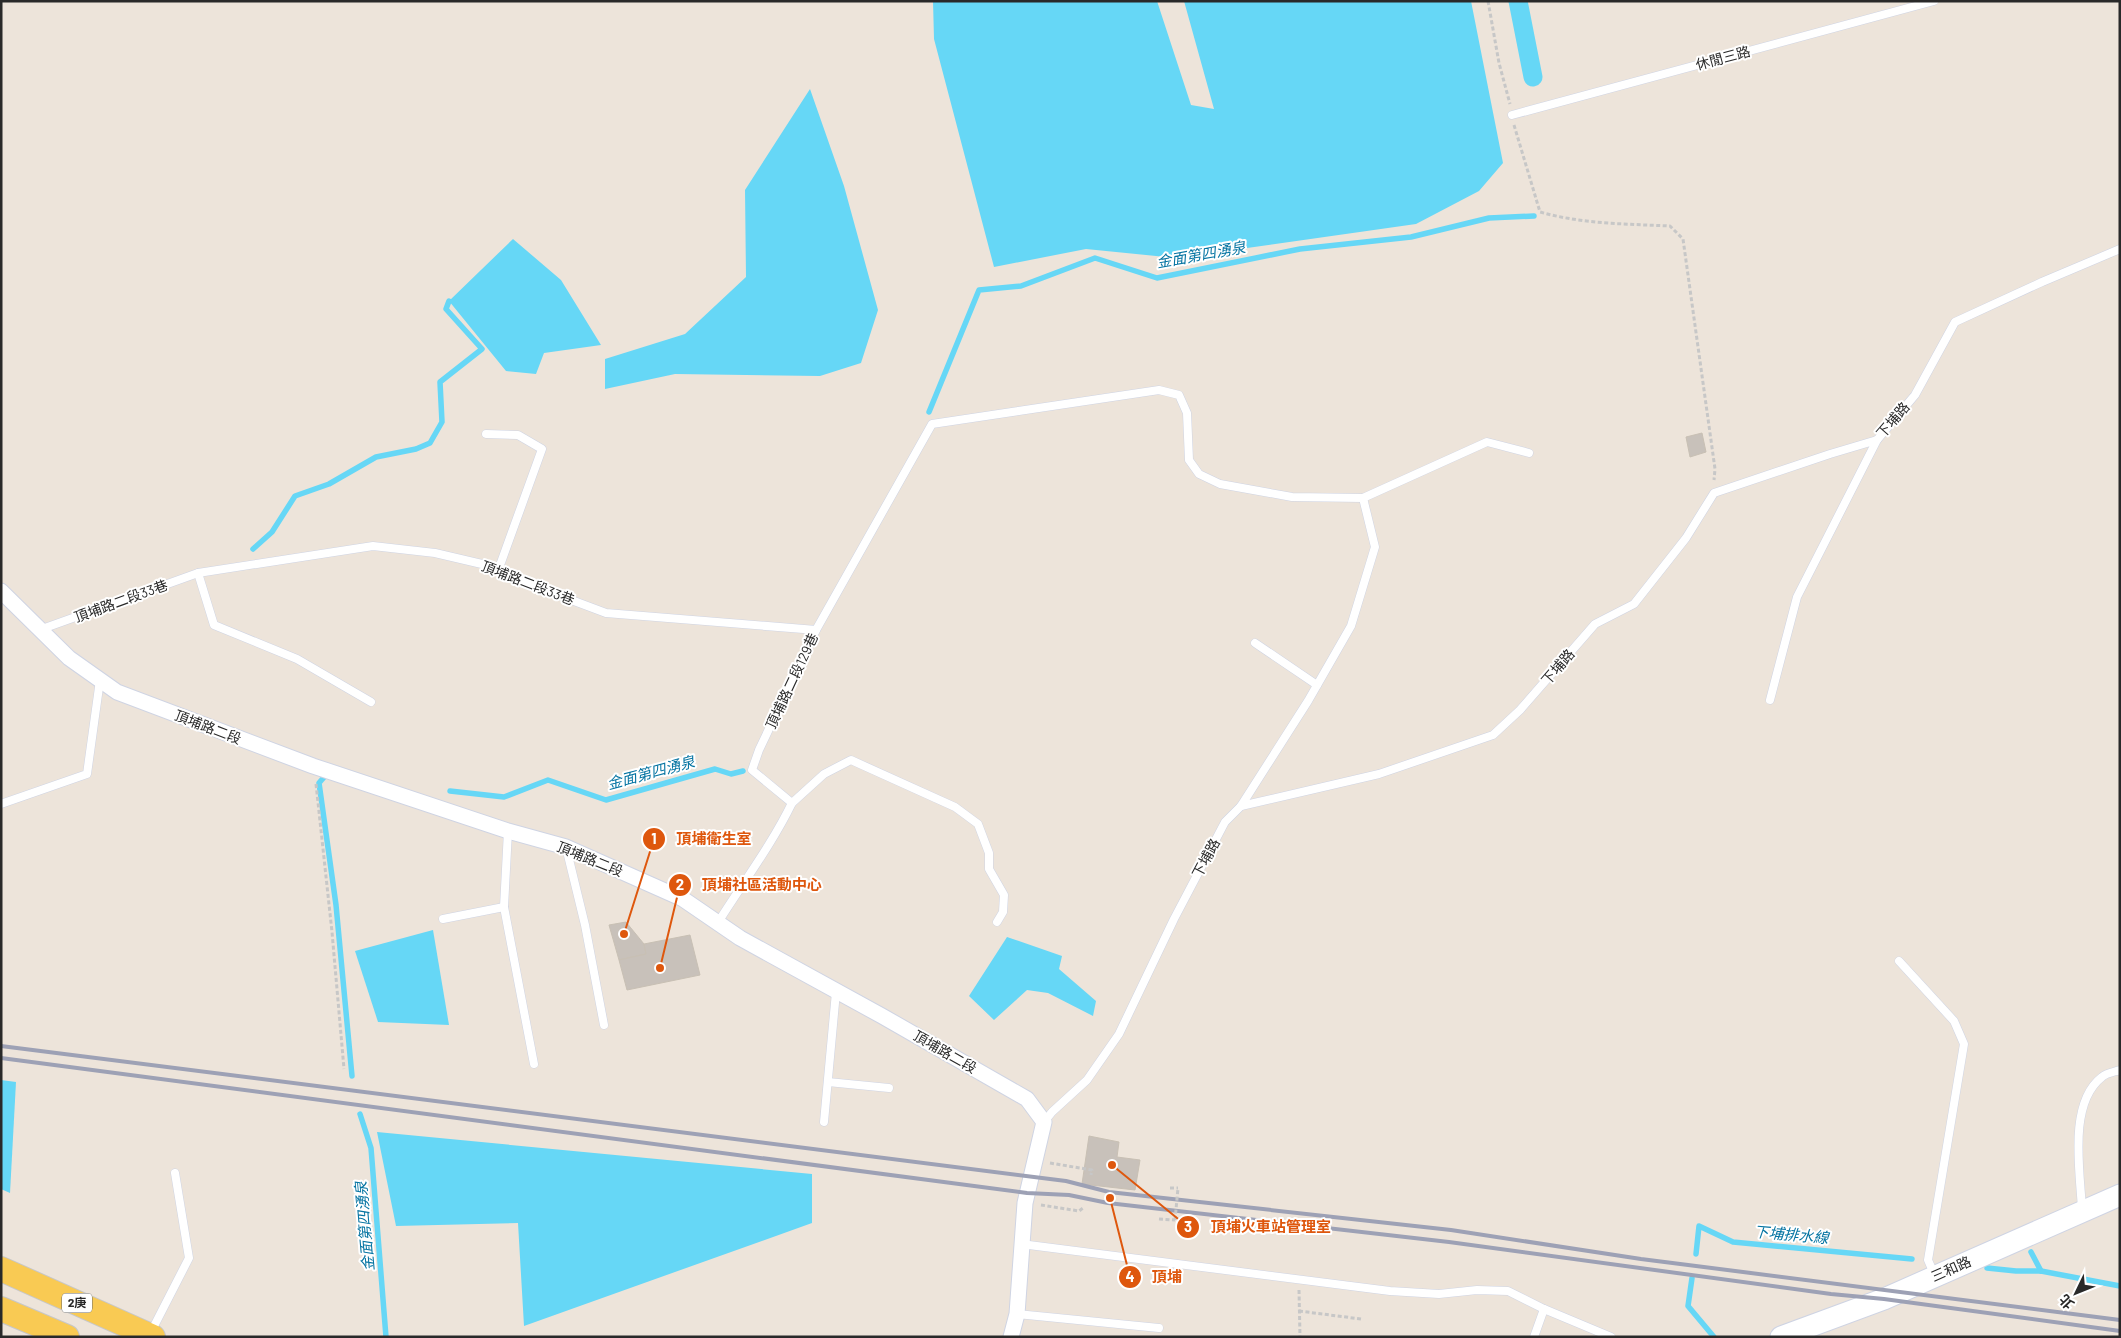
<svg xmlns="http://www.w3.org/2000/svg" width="2121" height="1338" font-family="Barlow,'Noto Sans TC',sans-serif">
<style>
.water{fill:#66d7f6}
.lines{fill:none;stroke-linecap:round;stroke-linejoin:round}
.stream{stroke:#66d7f6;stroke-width:5.5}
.canal{stroke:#66d7f6;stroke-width:19}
.building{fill:#c8c1ba;stroke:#c8c0b4}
.service-casing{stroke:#cfd4e3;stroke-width:9}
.minor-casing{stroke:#cfd4e3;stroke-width:17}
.secondary-casing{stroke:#cfd4e3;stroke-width:23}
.primary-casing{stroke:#c7c7c7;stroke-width:26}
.path{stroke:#c7c7c7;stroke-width:3;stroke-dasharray:4 2.5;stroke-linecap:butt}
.service{stroke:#fff;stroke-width:8}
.minor{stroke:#fff;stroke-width:15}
.secondary{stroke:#fff;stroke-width:21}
.primary{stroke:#f9ca53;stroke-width:24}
.rail{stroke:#9da1b5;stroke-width:4}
.path-bridge{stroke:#c7c7c7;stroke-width:3;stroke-dasharray:4 2.5;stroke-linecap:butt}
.labels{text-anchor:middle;stroke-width:4;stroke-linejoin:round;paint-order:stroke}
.shield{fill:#fff;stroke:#696969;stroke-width:1}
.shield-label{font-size:12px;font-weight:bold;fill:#292929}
.street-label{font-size:14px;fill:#292929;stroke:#fff}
.water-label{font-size:15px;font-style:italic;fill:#0574a2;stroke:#fff}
.leader{fill:none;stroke:#de570d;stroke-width:2}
.callout-dot{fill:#de570d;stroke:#fff;stroke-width:2}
.mark-label{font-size:15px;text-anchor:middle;font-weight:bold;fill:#fff}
.callout-label{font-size:15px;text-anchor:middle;font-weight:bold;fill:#de570d;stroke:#fff;stroke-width:4;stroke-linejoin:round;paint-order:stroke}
</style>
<rect width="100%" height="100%" fill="#ede4da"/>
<g class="water">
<polygon points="933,1 1157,1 1191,105 1214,109 1184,1 1471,1 1503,163 1479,191 1416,224 1176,258 1086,249 994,267 934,39"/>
<polygon points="810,89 844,186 878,310 861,363 820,376 675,374 605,389 605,359 685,334 746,277 745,190"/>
<polygon points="513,239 561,280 601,345 544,353 536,374 506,371 449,301"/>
<polygon points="433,930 449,1025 378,1022 355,951"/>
<polygon points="1007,937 1062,956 1059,969 1096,1001 1093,1016 1048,993 1027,990 994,1020 969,996"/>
<polygon points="1,1080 16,1082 10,1193 1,1189"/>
<polygon points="377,1132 812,1174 812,1223 524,1326 518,1223 396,1226"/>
</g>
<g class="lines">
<g class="stream">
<polyline points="929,412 979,290 1021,286 1095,258 1157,278 1300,249 1411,237 1489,218 1534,216"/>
<polyline points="253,549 272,532 295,496 329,484 376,457 416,449 430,443 442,422 440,382 482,349 446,309 449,301"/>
<polyline points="325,776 319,783 336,905 352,1076"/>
<polyline points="450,791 504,797 548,780 606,800 715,769 731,774 743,771"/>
<polyline points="360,1114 371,1148 386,1337"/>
<polyline points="2031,1252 2041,1271"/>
<polyline points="1696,1254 1699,1226 1733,1242 1912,1259"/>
<polyline points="1987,1268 2016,1271 2041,1271 2120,1286"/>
<polyline points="1692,1278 1688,1306 1714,1337"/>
</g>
<polyline class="canal" points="1518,1 1533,77"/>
</g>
<g class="building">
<polygon points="1702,433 1706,452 1690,457 1686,437"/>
<polygon points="626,922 644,944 646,954 619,960 609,925"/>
<polygon points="690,935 700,975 627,990 619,960 646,954 644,944"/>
<polygon points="1089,1136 1119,1142 1117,1157 1140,1160 1135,1190 1082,1184"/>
</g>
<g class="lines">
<defs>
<g id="service">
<polyline points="1512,115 1934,1"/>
<polyline points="486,434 518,435 542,449 499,568"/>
<polyline points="198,573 214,625 297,659 371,702"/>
<polyline points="42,629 198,573 373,546 435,553 499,568 518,580 606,613 816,630"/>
<polyline points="1255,643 1317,685"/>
<polyline points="1770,700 1797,597 1877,440"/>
<polyline points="792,803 824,774 851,760 955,807 978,824 989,853 989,869 1004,895 1003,912 997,922"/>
<polyline points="1,804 87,774 100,680"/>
<polyline points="1241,806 1308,701 1351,626 1375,547 1363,498"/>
<polyline points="508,831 504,907 534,1064"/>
<polyline points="566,847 585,925 604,1025"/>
<polyline points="443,919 504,907"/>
<path d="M717,924C742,884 771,846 792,803L752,770L759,750L816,630L932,424L1159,390L1179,395L1187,413L1189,460L1199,474L1220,484L1292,497L1363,498L1487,442L1529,453"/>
<polyline points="1899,961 1954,1021 1964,1044 1928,1260 1935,1276"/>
<polyline points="828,1082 889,1088"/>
<polyline points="824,1122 836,992"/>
<polyline points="1044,1122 1052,1112 1087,1080 1119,1034 1174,919 1225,822 1241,806 1379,774 1493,735 1520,710 1595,624 1634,604 1686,538 1714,493 1830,454 1877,440 1915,395 1955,322 2042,282 2120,249"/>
<path d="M2082,1209C2080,1171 2068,1103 2102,1077C2106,1073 2114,1072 2120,1070"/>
<polyline points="1021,1244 1390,1291 1439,1294 1477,1290 1508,1291 1544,1309 1611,1337"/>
<polyline points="1017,1314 1159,1328"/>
<polyline points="150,1334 189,1258 175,1173"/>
<polyline points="1534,1337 1544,1309"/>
</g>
<polyline id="minor" points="1,591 69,658 117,692 313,766 508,831 566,847 683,899 740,938 882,1016 1027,1099 1044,1122 1025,1203 1017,1314 1011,1337"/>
<polyline id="secondary" points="1781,1337 1884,1299 2120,1195"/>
<g id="primary">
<polyline points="1,1269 153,1337"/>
<polyline points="1,1309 67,1337"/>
</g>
</defs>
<use href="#service" class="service-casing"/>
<use href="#minor" class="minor-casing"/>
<use href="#secondary" class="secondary-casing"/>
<use href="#primary" class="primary-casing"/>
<g class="path">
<polyline points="1488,1 1499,63 1510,104"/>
<path d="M1514,125L1540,212C1582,224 1627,224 1670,226L1683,239L1715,469L1714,480"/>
<polyline points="316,784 332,932 344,1069"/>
<polyline points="1050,1163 1092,1170 1091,1175"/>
<polyline points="1170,1188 1178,1188"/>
<polyline points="1041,1205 1079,1211 1083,1208"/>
<polyline points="1159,1219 1175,1220"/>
<polyline points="1299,1290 1300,1337"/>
<polyline points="1299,1311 1361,1319"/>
</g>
<use href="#service" class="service"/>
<use href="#minor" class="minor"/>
<use href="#secondary" class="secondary"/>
<use href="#primary" class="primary"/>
<g class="rail">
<polyline points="1,1046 1066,1181 1109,1192 1451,1230 1641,1259 2120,1320"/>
<polyline points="1,1058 1027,1193 1069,1195 1108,1203 1449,1242 1831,1294 1884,1299 2120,1331"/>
</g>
<polyline class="path-bridge" points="1175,1220 1178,1188"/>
</g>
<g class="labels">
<rect class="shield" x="62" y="1293.5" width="30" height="19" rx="4"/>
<g class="shield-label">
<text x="77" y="1307">2庚</text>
</g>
<g class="street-label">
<text transform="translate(1723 58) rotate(-15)" y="5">休閒三路</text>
<text transform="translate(1893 420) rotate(-49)" y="5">下埔路</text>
<text transform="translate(528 583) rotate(21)" y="5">頂埔路二段33巷</text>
<text transform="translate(121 601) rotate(-20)" y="5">頂埔路二段33巷</text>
<text transform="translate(1558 667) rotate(-49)" y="5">下埔路</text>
<text transform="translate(792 681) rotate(-65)" y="5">頂埔路二段129巷</text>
<text transform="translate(208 727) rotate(21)" y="5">頂埔路二段</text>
<text transform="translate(1206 858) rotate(-62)" y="5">下埔路</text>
<text transform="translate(590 859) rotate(22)" y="5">頂埔路二段</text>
<text transform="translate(945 1052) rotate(30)" y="5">頂埔路二段</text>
<text transform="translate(1951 1269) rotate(-24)" y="5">三和路</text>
</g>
<g class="water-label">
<text transform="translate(1201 255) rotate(-10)" y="5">金面第四湧泉</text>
<text transform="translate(651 773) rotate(-15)" y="5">金面第四湧泉</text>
<text transform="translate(365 1226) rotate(-95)" y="5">金面第四湧泉</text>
<text transform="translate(1791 1235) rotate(5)" y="5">下埔排水線</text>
</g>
</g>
<path class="leader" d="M624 934L654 839M660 968L680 885M1112 1165L1188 1227M1110 1198L1130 1277"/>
<g class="callout-dot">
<circle cx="624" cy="934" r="5"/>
<circle cx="660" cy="968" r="5"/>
<circle cx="1112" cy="1165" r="5"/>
<circle cx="1110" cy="1198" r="5"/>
<circle cx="654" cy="839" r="12"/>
<circle cx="680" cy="885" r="12"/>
<circle cx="1188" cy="1227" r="12"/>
<circle cx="1130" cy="1277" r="12"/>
</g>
<g class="mark-label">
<text x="654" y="844">1</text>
<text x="680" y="890">2</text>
<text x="1188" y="1232">3</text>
<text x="1130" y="1282">4</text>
</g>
<g class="callout-label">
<text x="714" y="844">頂埔衛生室</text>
<text x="762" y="890">頂埔社區活動中心</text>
<text x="1271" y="1232">頂埔火車站管理室</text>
<text x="1167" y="1282">頂埔</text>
</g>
<rect width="2121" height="1338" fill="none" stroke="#292929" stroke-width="5"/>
<g transform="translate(2076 1293) rotate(227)" stroke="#ffffff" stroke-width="4" paint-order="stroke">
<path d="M0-4L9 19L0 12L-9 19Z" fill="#292929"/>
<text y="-8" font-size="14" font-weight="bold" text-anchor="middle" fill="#292929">北</text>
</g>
</svg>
